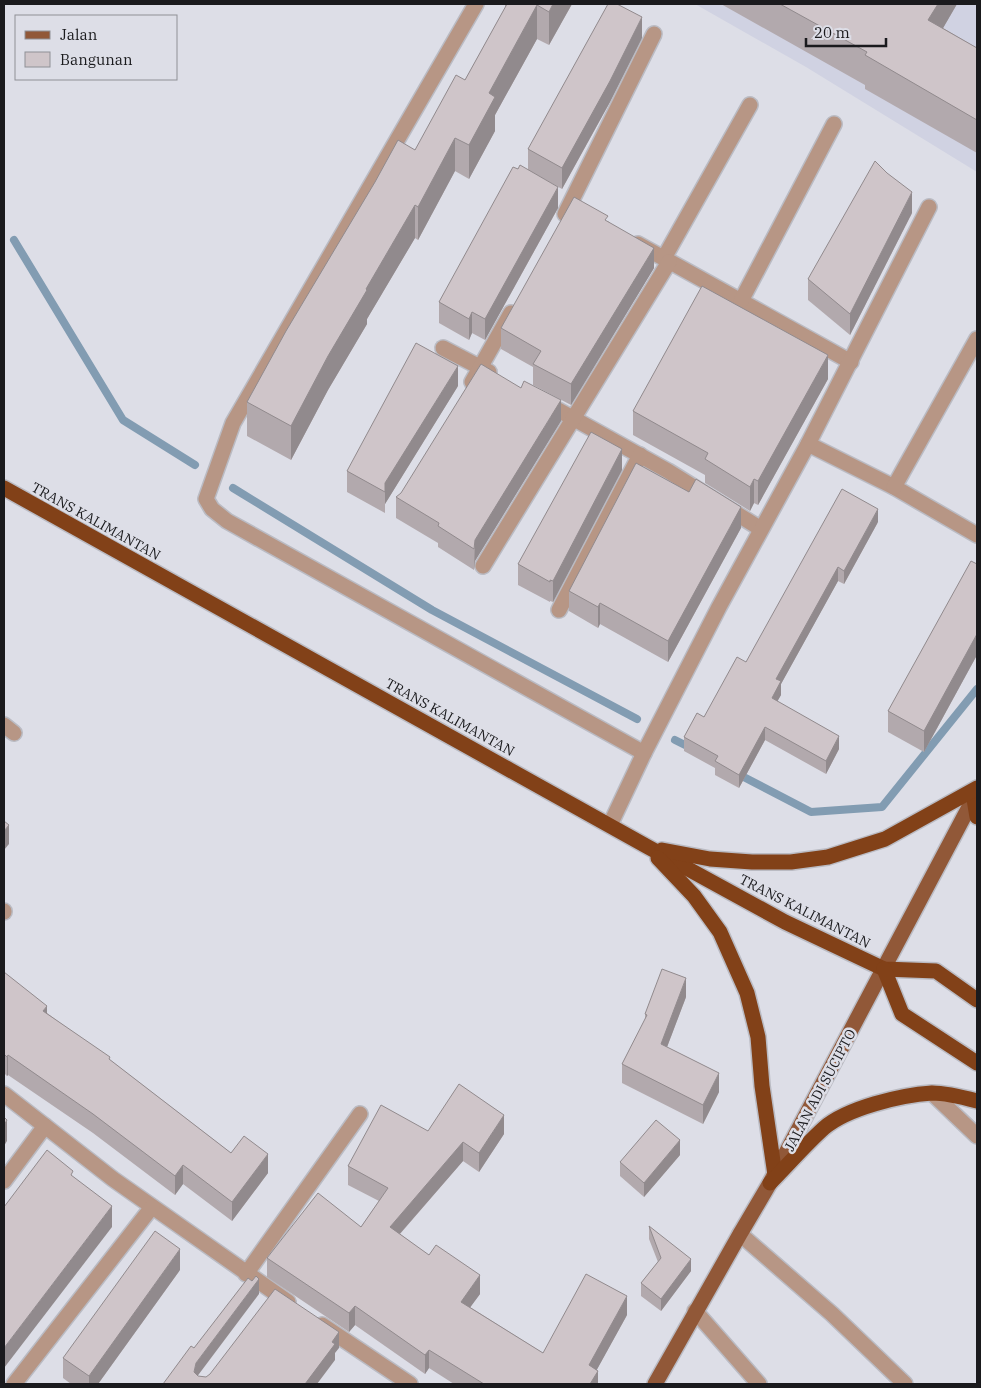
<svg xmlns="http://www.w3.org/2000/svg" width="981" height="1388" font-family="'IBM Plex Serif',serif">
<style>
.built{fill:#d0d2e2}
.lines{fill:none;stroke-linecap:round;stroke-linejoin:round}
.stream{stroke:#829cb2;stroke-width:8}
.minor-casing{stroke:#babbc3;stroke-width:18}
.major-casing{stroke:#babbc3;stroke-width:18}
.highway-casing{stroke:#babbc3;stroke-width:18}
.minor{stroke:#b79685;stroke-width:15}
.major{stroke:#915838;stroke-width:15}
.highway{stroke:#824118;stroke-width:15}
.wall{fill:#b2a9ad}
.shaded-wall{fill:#918a8d}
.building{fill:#cfc5c9;stroke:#918a8d}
.labels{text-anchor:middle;stroke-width:5;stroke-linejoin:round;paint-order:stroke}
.street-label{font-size:14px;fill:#1a1a1d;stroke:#dddee7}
</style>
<rect width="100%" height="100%" fill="#dddee7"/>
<polygon class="built" points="695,4 977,4 977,172 806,67"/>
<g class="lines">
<g class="stream">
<polyline points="14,240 123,420 195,465"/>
<polyline points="233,488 432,610 637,719"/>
<polyline points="675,740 691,748"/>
<polyline points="736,773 811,812 882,807 977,689"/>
</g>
<defs>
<g id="minor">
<polyline points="476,4 233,423 206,499 212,509 227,521 644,753"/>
<polyline points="565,214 654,34"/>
<polyline points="638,244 851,362"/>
<polyline points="664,258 750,105"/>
<polyline points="741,301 834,124"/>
<polyline points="443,348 489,372"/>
<polyline points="472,382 511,313"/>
<polyline points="542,401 668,471 761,529"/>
<polyline points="808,444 894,487 977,535"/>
<polyline points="894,487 977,339"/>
<polyline points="483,566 669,262"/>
<polyline points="559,610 640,455"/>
<polyline points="4,725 14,733"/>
<polyline points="610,825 644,753 719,607 808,444 929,207"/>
<polyline points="4,911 4,912"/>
<polyline points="932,1093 977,1136"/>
<polyline points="4,1094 113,1179 288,1302"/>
<polyline points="4,1181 45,1126"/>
<polyline points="740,1234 832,1314 905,1384"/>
<polyline points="246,1274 360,1114"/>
<polyline points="695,1311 759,1384"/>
<polyline points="322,1325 410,1384"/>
<polyline points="14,1384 152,1207"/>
</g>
<polyline id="major" points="655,1384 740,1234 770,1183 977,792"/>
<g id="highway">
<polyline points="4,488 648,847 785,922 884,969 936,971 977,1000"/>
<polyline points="974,799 977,817"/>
<polyline points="662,850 710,859 752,862 791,862 828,857 885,839 977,788"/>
<polyline points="658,858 694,896 720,932 747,993 758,1037 762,1086 775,1175"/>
<polyline points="884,969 902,1014 977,1063"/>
<path d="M770,1183C788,1165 805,1145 824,1128C847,1108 901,1095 932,1093C947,1093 962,1097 977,1101"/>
</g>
</defs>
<use href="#minor" class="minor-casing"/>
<use href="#major" class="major-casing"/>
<use href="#highway" class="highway-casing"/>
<use href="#minor" class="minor"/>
<use href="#major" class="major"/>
<use href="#highway" class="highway"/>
</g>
<g class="wall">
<polygon points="505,4 572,4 549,45 537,39 495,115 495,131 469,179 455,171 418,240 415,238 367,319 367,324 328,390 291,460 247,436 247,402 415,150 465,80 505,8"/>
<polygon points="721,4 957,4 943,28 977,48 977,153 865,89 865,85"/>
<polygon points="642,38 610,102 562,189 533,173 558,208 485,340 472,333 469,340 439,323 439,302 518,169 528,170 528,149"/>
<polygon points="912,213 850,335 808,300 808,279"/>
<polygon points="608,221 654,268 571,405 533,385 533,367 501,349 501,328"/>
<polygon points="828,379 758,505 754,503 750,511 705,483 705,475 633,435 633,411"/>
<polygon points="458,386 385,504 385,513 347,492 347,471"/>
<polygon points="561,421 475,561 474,570 438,547 438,543 396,518 396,497"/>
<polygon points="622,470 553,602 550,601 550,602 518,585 518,564"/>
<polygon points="878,522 844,584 838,581 781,684 781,695 777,701 839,749 826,774 765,740 739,788 715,775 715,768 684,751 684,737 704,717 746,662"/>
<polygon points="741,528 668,662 600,624 598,628 569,611 569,591"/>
<polygon points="977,564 977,655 924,752 888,732 888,711"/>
<polygon points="4,972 47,1013 110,1060 231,1153 268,1173 232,1221 183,1184 175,1195 93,1133 8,1075 7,1076 4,1073"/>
<polygon points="686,997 667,1047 719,1092 703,1124 622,1083 622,1064 645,1020 645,1014"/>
<polygon points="428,1131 504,1134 479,1172 463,1161 400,1234 480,1294 470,1307 543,1353 627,1315 597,1369 598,1384 454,1384 429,1368 425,1374 355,1325 349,1332 267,1277 267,1258 361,1227 379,1201 348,1185 348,1166"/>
<polygon points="680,1155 644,1197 620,1176 620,1162"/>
<polygon points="649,1226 691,1271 661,1311 641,1296 641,1283 658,1262 649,1239"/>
<polygon points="180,1270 98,1384 71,1384 63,1378 63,1358"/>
</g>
<g class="shaded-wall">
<polygon points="553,4 572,4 549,45 549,12"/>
<polygon points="938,4 957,4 928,54 928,20"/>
<polygon points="537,5 537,39 495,115 495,131 469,179 469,145 489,93"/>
<polygon points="642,17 642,38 610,102 562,189 562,168"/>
<polygon points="455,138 455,171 418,240 418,207"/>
<polygon points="558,187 558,208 485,340 485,319"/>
<polygon points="912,192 912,213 850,335 850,314"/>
<polygon points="415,205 415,238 367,319 367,324 328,390 291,460 291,426 328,356 366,289"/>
<polygon points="654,248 654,268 571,405 571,384"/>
<polygon points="472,312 472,333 469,340 469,319"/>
<polygon points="828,355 828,379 758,505 758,481"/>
<polygon points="458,366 458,386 385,504 385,513 385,483"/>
<polygon points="561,400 561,421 475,561 474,570 475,540"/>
<polygon points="622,449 622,470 553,602 553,581"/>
<polygon points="754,479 754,503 750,511 750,487"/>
<polygon points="741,507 741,528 668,662 668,641"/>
<polygon points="878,509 878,522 844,584 844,571"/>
<polygon points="838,567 838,581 781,684 781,695 772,711 772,698 776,679"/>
<polygon points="600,603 600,624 598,628 598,607"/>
<polygon points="977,634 977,655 924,752 924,731"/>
<polygon points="765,727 765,740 739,788 739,775"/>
<polygon points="839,736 839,749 826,774 826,761"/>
<polygon points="9,825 9,844 4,850 4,831"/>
<polygon points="686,978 686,997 661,1063 661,1044"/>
<polygon points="47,1006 47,1025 43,1011"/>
<polygon points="8,1055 8,1075 7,1076 7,1057"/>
<polygon points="719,1073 719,1092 703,1124 703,1105"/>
<polygon points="504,1115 504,1134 479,1172 479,1153"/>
<polygon points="7,1120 7,1141 4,1146 4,1125"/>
<polygon points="680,1140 680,1155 644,1197 644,1183"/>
<polygon points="463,1142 463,1161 390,1245 390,1227"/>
<polygon points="268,1154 268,1173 232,1221 232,1202"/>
<polygon points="183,1165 183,1184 175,1195 175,1176"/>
<polygon points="112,1206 112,1227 4,1368 4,1348"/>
<polygon points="180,1249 180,1270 98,1384 89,1384 89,1376"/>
<polygon points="691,1259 691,1271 661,1311 661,1299"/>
<polygon points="480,1275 480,1294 461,1320 461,1302"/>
<polygon points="259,1279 259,1294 196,1378 194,1372 196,1363"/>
<polygon points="627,1296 627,1315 589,1384 589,1365"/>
<polygon points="355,1306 355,1325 349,1332 349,1313"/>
<polygon points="339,1332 339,1348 335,1353 335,1360 317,1384 305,1384"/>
<polygon points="429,1350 429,1368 425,1374 425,1355"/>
<polygon points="598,1371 598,1384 590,1384"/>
</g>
<g class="building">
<polygon points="507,4 553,4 549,12 537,5 489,93 495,97 469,145 455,138 418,207 415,205 366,289 367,290 328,356 291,426 247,402 286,331 375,182 398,140 415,150 456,75 465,80"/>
<polygon points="608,4 617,4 642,17 610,81 562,168 528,149"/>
<polygon points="780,4 938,4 928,20 977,48 977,120 865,55 867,52"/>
<polygon points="875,161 887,173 912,192 850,314 808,279"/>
<polygon points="520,165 558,187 485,319 472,312 469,319 439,302 513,167 518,169"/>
<polygon points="574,197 608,216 605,220 654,248 571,384 533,364 541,351 501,328"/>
<polygon points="702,286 828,355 758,481 754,479 750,487 705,459 708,453 633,411"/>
<polygon points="416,343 458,366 385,483 385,492 347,471"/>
<polygon points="481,364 521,388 524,381 561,400 475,540 474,549 438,526 439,523 396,497 401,493"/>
<polygon points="591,432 622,449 553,581 550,580 550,582 518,564"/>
<polygon points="636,463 689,492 696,479 741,507 668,641 600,603 598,607 569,591"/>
<polygon points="842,489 878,509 844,571 838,567 776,679 781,681 772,698 839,736 826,761 765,727 739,775 715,761 718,756 684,737 697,713 704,717 737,657 746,662"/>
<polygon points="971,561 977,564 977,634 924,731 888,711"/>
<polygon points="4,821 9,825 4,831"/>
<polygon points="662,969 686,978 661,1044 719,1073 703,1105 622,1064 647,1015 645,1014"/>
<polygon points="4,972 47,1006 43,1011 110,1057 109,1059 231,1153 244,1136 268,1154 232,1202 183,1165 175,1176 93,1114 8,1055 7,1057 4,1054"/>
<polygon points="459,1084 504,1115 479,1153 463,1142 390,1227 429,1255 436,1245 480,1275 461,1302 543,1353 586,1274 627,1296 589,1365 598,1371 590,1384 484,1384 429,1350 425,1355 355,1306 349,1313 267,1258 318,1193 361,1227 388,1188 348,1166 381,1105 428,1131"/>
<polygon points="4,1117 7,1120 4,1125"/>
<polygon points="656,1120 680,1140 644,1183 620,1162"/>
<polygon points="47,1150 73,1171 71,1175 112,1206 4,1348 4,1207"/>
<polygon points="649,1226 691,1259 661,1299 641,1283 661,1258"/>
<polygon points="155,1231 180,1249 89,1376 63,1358"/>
<polygon points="256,1276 259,1279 196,1363 194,1372 198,1376 206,1377 210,1374 275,1289 339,1332 332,1342 335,1344 305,1384 163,1384 191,1346 194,1348 248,1278 252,1281"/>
</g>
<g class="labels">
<g class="street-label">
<text transform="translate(96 521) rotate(29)" y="5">TRANS KALIMANTAN</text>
<text transform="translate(450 717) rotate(29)" y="5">TRANS KALIMANTAN</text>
<text transform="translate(805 911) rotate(27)" y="5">TRANS KALIMANTAN</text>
<text transform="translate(820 1090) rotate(-62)" y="5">JALAN ADI SUCIPTO</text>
</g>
</g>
<rect width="981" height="1388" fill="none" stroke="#1a1a1d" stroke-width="10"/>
<rect x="15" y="15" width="162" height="65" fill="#dddee7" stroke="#8f9096"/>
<rect x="25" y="31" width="25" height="8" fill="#915838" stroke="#8f9096"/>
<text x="60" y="40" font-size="15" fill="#1a1a1d">Jalan</text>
<rect x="25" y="52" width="25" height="15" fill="#cfc5c9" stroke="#8f9096"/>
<text x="60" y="65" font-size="15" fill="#1a1a1d">Bangunan</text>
<path d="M806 38v8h80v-8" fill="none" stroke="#1a1a1d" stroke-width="2.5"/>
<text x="814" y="38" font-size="15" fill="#1a1a1d" stroke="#dddee7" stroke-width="4" paint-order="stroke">20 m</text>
</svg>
